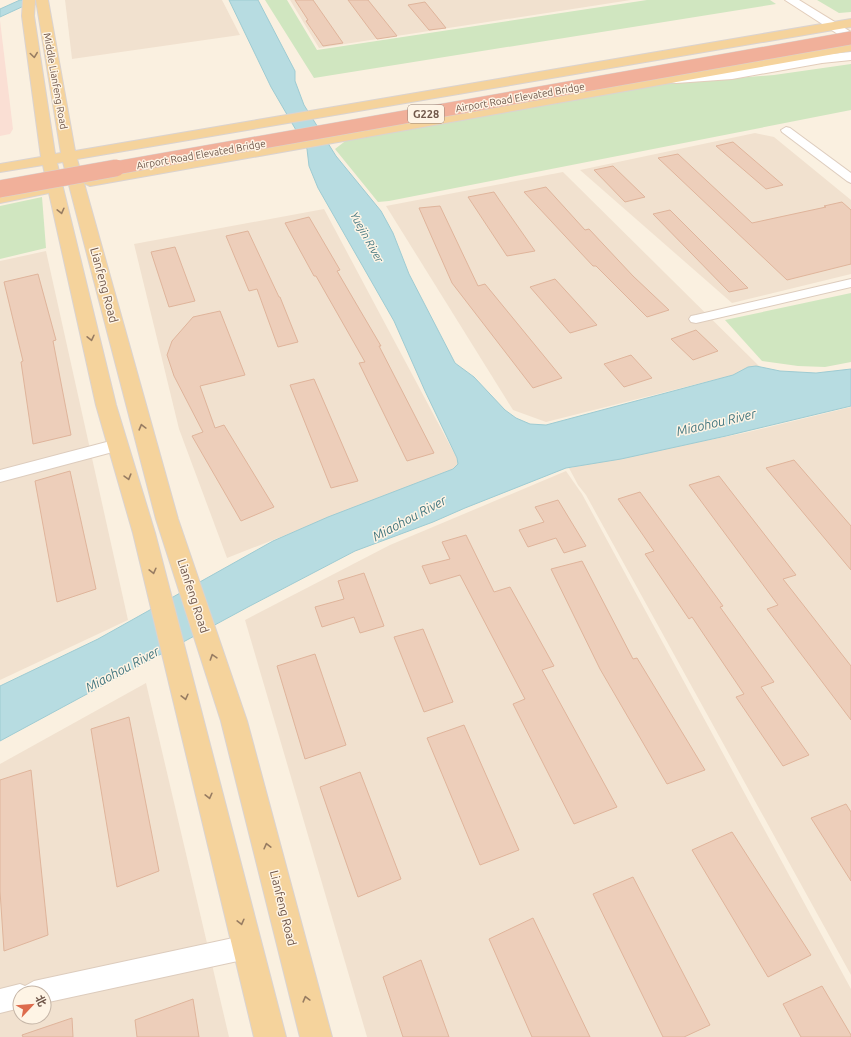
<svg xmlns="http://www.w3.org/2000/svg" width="851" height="1037" font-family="Ubuntu,'Noto Sans SC',sans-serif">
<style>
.residential{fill:#f1e1cf;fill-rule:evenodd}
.commercial{fill:#fadfd4}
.green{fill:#d0e6c0}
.water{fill:#b7dce1;stroke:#9ecbd2}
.building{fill:#edceba;stroke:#dfb49b}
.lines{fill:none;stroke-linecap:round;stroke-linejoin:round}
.street-casing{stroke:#ddccbd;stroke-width:2}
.secondary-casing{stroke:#e2cdbb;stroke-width:2}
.primary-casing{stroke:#dad3d0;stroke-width:2}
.street{fill:#fff;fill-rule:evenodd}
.secondary{fill:#fff;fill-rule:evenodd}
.primary{fill:#f5d39c;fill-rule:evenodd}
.highway-bridge-far1-casing{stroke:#dad3d0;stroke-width:14;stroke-linecap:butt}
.highway-bridge-casing{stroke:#dad3d0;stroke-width:18;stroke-linecap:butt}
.highway-bridge-far1{stroke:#f1b09a;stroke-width:13}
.highway-bridge{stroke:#f1b09a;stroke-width:17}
.oneway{stroke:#977c62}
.labels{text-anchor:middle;stroke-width:3;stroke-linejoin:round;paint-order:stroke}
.far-street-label{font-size:10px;fill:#6f5649;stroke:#fef4e5}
.shield{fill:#fef4e5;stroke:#9a8578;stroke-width:1}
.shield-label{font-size:11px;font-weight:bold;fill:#6f5649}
.far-water-label{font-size:11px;font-style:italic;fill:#457881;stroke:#fef4e5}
.street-label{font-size:12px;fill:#6f5649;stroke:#fef4e5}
.water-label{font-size:13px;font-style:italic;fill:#457881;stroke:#fef4e5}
</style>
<rect width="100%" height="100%" fill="#faf0e0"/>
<g class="residential">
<polygon points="65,0 222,0 240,35 72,59"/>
<polygon points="290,0 631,0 319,48"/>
<polygon points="755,133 774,137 851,200 851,274 732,303 580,170"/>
<polygon points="563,172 761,368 546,422 513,410 386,206"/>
<polygon points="324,209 461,466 227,558 179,429 134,244"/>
<polygon points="46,251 128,620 0,680 0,261"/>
<polygon points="851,407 851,975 586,495 578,485 569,468 744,433"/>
<polygon points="566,471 582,494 851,989 851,1037 367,1037 245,620 390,545"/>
<path d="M146,683L229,1037H0V764ZM20,993H44V1017H20Z"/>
</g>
<polygon class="commercial" points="0,20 13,129 10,134 0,136"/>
<g class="green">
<polygon points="265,0 287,0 317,50 647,0 770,0 776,4 314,78"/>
<polygon points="817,0 851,0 851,12 839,13"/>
<polygon points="851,64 851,110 389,201 378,202 335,149 348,139 659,84 774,75"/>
<polygon points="42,197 46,248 0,259 0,206"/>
<polygon points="851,293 851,362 825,367 798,366 762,361 725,320"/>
</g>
<g class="water">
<polygon points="20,0 37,0 0,17 0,9"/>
<polygon points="229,0 258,0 295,71 295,81 304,105 336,156 381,211 393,233 409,274 455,363 474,377 505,410 516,418 530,424 546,425 733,375 748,367 756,366 780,371 816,373 851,369 851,406 726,436 621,459 566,468 465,508 433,522 355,551 248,607 0,741 0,686 98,639 273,541 328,517 453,469 458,464 457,458 425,391 394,321 318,188 309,166 307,149 271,87"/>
</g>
<g class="building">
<polygon points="295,0 313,0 343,43 323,46 306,21 308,20"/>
<polygon points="348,0 368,0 397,36 377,39"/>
<polygon points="425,2 446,28 429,30 408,5"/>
<polygon points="733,142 783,185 766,189 716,146"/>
<polygon points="678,154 752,223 826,207 824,206 842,202 851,210 851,264 787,280 658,158"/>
<polygon points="613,166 645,197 625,202 594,170"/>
<polygon points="546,187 585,230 589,229 633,276 669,310 647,317 596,266 593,266 524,192"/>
<polygon points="494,192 500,201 535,251 507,256 468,197"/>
<polygon points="440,206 478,286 485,284 562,378 533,388 452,283 419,208"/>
<polygon points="670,210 748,288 729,292 653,214"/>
<polygon points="309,217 340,270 337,271 381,346 379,346 434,453 407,461 359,363 365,362 316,276 314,276 285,223"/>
<polygon points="248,231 279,297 280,297 298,342 278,347 257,289 249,291 226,236"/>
<polygon points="175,247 195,301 169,307 151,252"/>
<polygon points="38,274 56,340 53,341 71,435 33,444 21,362 23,361 4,282"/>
<polygon points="555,279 597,325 570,333 530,287"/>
<polygon points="220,311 245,375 200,386 215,428 224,425 274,507 241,521 192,436 203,432 174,376 167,355 172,341 193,317"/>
<polygon points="696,330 718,351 693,360 671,339"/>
<polygon points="631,355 652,378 624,387 604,364"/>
<polygon points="314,379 358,481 331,488 290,385"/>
<polygon points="794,460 851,526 851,570 766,468"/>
<polygon points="70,471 96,589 57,602 35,481"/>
<polygon points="719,476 796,575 783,579 851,666 851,720 767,609 778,605 689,485"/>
<polygon points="640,492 723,606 720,607 774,682 761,687 809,755 783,766 736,697 744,694 692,617 689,619 645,554 654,551 618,499"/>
<polygon points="558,500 586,546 564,553 556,538 528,547 519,530 544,522 535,507"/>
<polygon points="466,535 494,592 510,587 554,666 542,670 617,807 574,824 513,704 525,699 460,575 430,584 422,566 450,559 442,542"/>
<polygon points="582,561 633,659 637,658 705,770 667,784 600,669 551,569"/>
<polygon points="364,573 384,626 360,633 354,617 322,627 315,607 344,599 338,581"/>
<polygon points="423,629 453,702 424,712 394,637"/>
<polygon points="315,654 346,745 305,759 277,666"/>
<polygon points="129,717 159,871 117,887 91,729"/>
<polygon points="464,725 519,850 480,865 427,738"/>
<polygon points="31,770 48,935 4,951 0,891 0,780"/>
<polygon points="360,772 401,879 358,897 320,787"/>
<polygon points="846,804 851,812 851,881 811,818"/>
<polygon points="732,832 811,955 768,977 692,850"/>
<polygon points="633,877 710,1025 684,1037 663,1037 593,894"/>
<polygon points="533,918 590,1037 532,1037 489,939"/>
<polygon points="421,960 449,1037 403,1037 383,977"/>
<polygon points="822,986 851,1035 851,1037 801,1037 783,1004"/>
<polygon points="193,999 199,1037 137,1037 135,1020"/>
<polygon points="72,1018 73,1037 23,1037 22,1035"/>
</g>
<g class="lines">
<defs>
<g id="street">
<polygon points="786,127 790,128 851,173 851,183 847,181 782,132 781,130"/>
<polygon points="851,279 851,287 696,323 691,322 689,319 691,316 696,315"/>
<polygon points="118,439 124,441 126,445 124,449 0,482 0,470"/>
<polygon points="247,935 255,939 259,947 255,955 247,959 44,1003 44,993 20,993 20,1008 0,1013 0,989 20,984 25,986 34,981"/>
</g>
<g id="secondary">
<polygon points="785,0 799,0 851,32 851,41 847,40"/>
<polygon points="851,52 851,60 822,63 732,79 676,83 671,82 669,79 671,76 676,75 732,71 822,55"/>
</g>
<polygon id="primary" points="23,0 35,0 34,16 55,154 61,153 36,0 48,0 75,151 851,19 851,27 77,159 83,180 85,178 90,176 851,43 851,51 90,186 84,183 178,519 247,721 332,1037 300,1037 221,721 156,519 63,162 57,163 116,405 155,533 286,1037 254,1037 133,533 96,405 49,193 0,203 0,193 47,184 43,165 0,172 0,164 41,157 22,16"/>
</defs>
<use href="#street" class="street-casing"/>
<use href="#secondary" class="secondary-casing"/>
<use href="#primary" class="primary-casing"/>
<use href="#street" class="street"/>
<use href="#secondary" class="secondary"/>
<use href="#primary" class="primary"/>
<defs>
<polyline id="highway-bridge-far1" points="110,169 851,38"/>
<polyline id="highway-bridge" points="0,189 116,168"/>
</defs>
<use href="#highway-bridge-far1" class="highway-bridge-far1-casing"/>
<use href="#highway-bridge" class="highway-bridge-casing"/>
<use href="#highway-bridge-far1" class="highway-bridge-far1"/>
<use href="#highway-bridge" class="highway-bridge"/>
</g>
<defs><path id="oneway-chevron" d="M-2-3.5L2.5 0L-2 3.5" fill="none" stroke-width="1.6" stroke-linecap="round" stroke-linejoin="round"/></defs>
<g class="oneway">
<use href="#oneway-chevron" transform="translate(34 55) rotate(82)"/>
<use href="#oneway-chevron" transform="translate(61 211) rotate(76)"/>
<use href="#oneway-chevron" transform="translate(91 338) rotate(77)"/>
<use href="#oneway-chevron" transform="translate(142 427) rotate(-105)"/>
<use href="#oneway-chevron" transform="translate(128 477) rotate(74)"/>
<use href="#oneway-chevron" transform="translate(153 571) rotate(76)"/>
<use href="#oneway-chevron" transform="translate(213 657) rotate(-108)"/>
<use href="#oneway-chevron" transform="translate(185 697) rotate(76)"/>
<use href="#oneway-chevron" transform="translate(209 796) rotate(76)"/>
<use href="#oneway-chevron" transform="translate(267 846) rotate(-104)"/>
<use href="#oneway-chevron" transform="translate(241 922) rotate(76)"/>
<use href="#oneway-chevron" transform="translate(306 999) rotate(-105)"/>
</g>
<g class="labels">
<g class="far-street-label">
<text transform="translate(56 81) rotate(80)" y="4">Middle Lianfeng Road</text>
<text transform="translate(520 97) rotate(-10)" y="4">Airport Road Elevated Bridge</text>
<text transform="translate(201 154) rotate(-10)" y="4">Airport Road Elevated Bridge</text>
</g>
<rect class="shield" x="408" y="105" width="36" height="18" rx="3"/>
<g class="shield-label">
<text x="426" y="118">G228</text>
</g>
<g class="far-water-label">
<text transform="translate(367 237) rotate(61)" y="4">Yuejin River</text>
</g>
<g class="street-label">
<text transform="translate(104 285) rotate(75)" y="4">Lianfeng Road</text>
<text transform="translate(193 596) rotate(72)" y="4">Lianfeng Road</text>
<text transform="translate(283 908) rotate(76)" y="4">Lianfeng Road</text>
</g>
<g class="water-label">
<text transform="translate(716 422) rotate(-13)" y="5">Miaohou River</text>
<text transform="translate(409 518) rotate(-28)" y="5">Miaohou River</text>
<text transform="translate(122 669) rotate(-28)" y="5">Miaohou River</text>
</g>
</g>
<g transform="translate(32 1005) rotate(64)"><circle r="19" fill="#fef4e5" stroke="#c5b5a7"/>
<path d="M0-3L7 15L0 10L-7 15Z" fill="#dd6b4c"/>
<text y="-6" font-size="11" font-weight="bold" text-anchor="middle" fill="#6f5649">北</text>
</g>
</svg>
